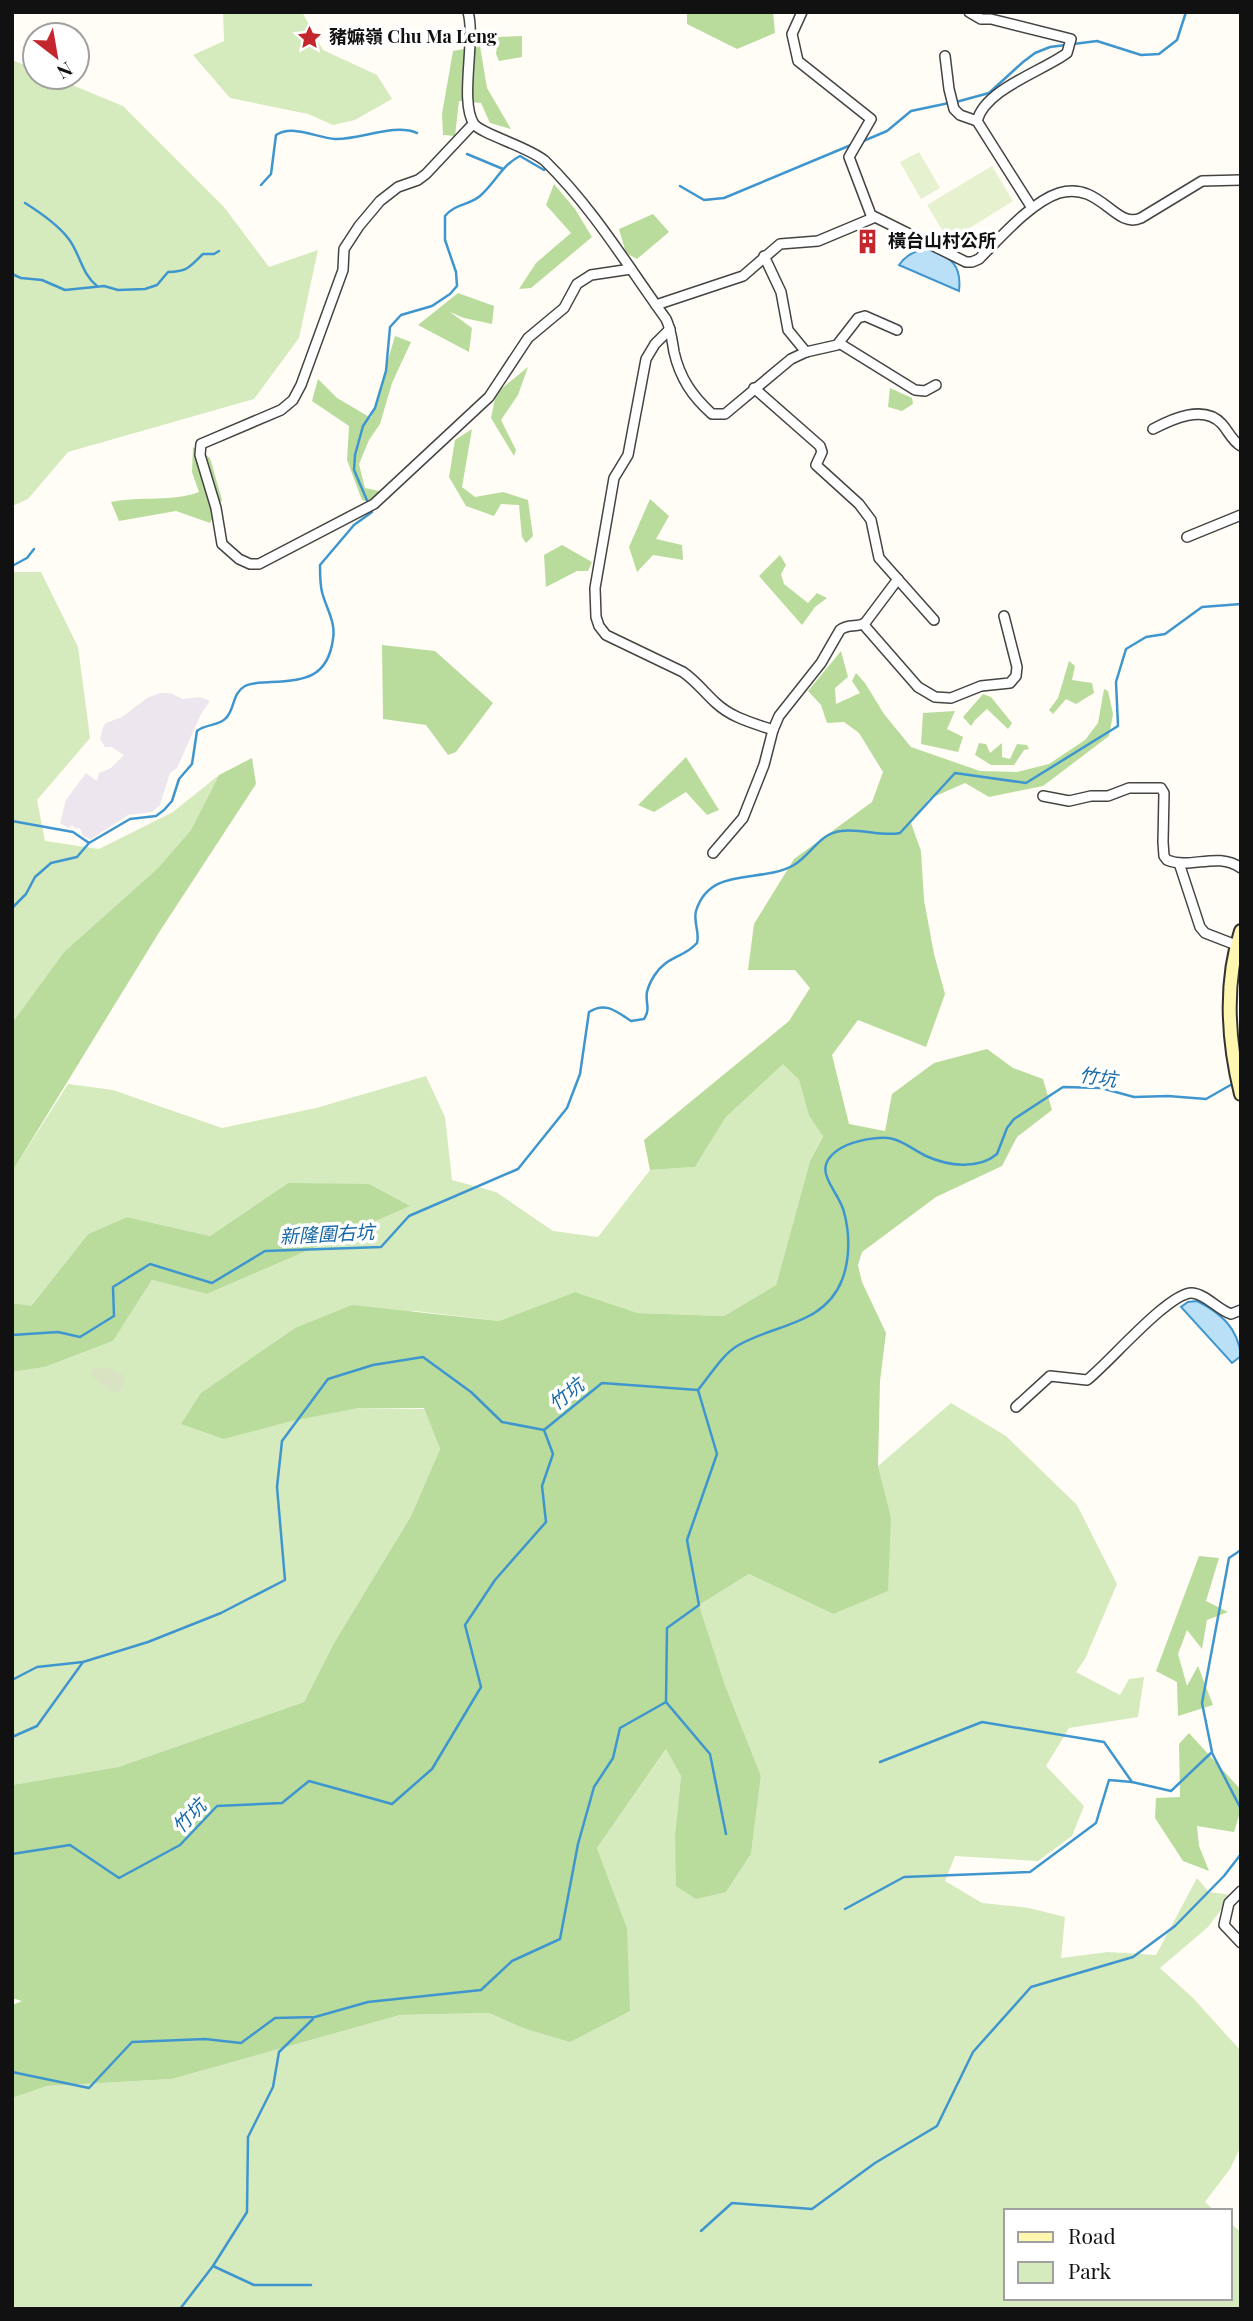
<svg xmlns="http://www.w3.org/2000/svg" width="1253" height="2321" font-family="'Playfair Display','Noto Sans TC',serif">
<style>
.industrial{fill:#eee6ef}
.green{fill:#d5ebbd}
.forest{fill:#b9dc9c}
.cemetery{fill:#d9e3c4}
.pitch{fill:#e6f2cf}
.water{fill:#b9e0f7;stroke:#3f96cf;stroke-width:2}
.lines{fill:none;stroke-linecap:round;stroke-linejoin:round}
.stream{stroke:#3f96cf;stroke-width:2.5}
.minor-casing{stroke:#444;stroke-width:12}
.secondary-casing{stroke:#333;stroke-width:16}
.minor{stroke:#fff;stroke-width:9}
.secondary{stroke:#fff6b0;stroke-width:12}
.labels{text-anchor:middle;stroke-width:7;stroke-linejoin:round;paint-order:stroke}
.poi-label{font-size:18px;font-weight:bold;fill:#111;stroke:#fff;text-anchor:start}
.water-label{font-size:19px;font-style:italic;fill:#1768a6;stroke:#fff}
</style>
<rect width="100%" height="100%" fill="#fffdf5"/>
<polygon class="industrial" points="160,693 170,693 183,699 200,697 210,701 201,714 177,768 170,773 160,805 152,812 128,815 91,839 83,836 80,828 76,829 72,825 69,828 60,823 66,800 86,773 97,781 99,773 111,768 124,755 112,747 105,747 100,739 103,727 106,723 122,717 147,698"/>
<g class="green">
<polygon points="223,12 302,12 323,50 377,75 392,99 355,120 333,125 308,114 230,98 193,55 224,41"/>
<polygon points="12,60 35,69 35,77 53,77 123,106 224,207 269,267 318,250 299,338 254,399 68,452 28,499 12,506"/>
<polygon points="12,572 41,572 78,647 90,738 37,800 45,841 99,849 173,812 219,775 191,830 158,868 64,952 12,1023"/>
<polygon points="783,1063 799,1080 809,1116 823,1135 810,1161 776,1285 724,1316 638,1313 575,1292 499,1321 415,1311 295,1328 202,1393 224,1439 291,1420 359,1408 425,1409 440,1449 411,1516 334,1643 304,1702 118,1767 12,1785 12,1372 45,1367 113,1341 152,1280 207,1294 409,1206 288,1183 210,1236 127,1217 88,1234 30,1307 12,1303 12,1172 68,1084 113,1090 222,1128 316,1108 426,1076 445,1117 452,1180 496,1192 553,1231 598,1237 650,1170 695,1167 726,1117"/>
<polygon points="951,1403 1006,1436 1077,1505 1117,1584 1085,1659 1076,1672 1120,1695 1129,1679 1144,1677 1138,1717 1069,1728 1046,1766 1084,1806 1072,1836 1038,1861 955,1856 945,1881 982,1903 1029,1908 1065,1917 1061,1958 1108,1952 1156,1955 1197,1878 1209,1892 1232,1895 1208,1927 1160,1968 1193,1998 1241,2051 1241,2146 1230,2169 1205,2202 1215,2211 1006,2211 1006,2298 1230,2298 1230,2223 1241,2232 1241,2309 12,2309 12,2098 47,2086 172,2079 400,2015 489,2013 523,2028 627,1928 597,1848 667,1748 681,1776 675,1834 677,1886 726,1892 751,1854 761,1776 725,1685 699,1605 749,1574 833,1614 891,1517 878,1466"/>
</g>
<g class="forest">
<polygon points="687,12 751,12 754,14 773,12 775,33 737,49 687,24"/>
<polygon points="522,36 522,57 499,61 496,54 498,37"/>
<polygon points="480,46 487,88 511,129 490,123 481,103 459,101 455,136 443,135 442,114 453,51"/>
<polygon points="554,184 575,209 592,237 531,288 519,289 536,263 571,233 546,205"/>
<polygon points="653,214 669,232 637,259 626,253 619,229"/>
<polygon points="458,293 494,306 492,324 464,318 450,312 472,328 469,352 418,325"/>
<polygon points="395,336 411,342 392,383 380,424 369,440 359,464 365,488 379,491 382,505 362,500 347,460 349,426 312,401 318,379 337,398 371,418"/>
<polygon points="528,367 518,395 501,420 516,450 514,456 491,418 496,393"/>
<polygon points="890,388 912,398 913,404 902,411 888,407"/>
<polygon points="472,429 462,487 475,497 503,492 528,500 533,536 526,543 522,537 519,505 501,504 494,516 466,506 449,477 455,440"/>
<path d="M193,447L210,458L222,500L210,523L176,511L119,521L111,502C139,496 174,502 199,492L192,472Z"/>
<polygon points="650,499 669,516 656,539 682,545 683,560 653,555 637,572 629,547"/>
<polygon points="562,545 592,562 588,571 577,571 546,587 544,555"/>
<polygon points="780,555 786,565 781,574 784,584 808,603 817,593 827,598 815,607 802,625 759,576"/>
<polygon points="382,645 435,651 493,703 456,752 448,755 426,725 383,719"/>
<polygon points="841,651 848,677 835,688 836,704 860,693 852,681 856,673 865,683 884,714 911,747 980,771 1017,772 1049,764 1085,740 1098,723 1104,689 1108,691 1113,714 1109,736 1043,786 989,797 965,783 929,799 911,823 921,851 924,900 934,954 945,994 926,1047 858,1020 832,1055 849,1124 885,1131 892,1094 934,1063 987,1049 1013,1068 1043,1079 1052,1110 1017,1137 1002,1166 936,1197 862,1252 858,1265 862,1282 886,1333 880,1381 878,1466 891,1517 888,1591 833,1614 749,1574 699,1605 725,1685 761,1776 751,1854 726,1892 696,1899 676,1886 675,1834 681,1776 666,1749 597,1848 627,1928 630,2011 570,2042 523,2028 489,2013 400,2015 172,2079 47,2086 12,2098 12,2005 22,2001 12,1998 12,1785 118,1767 304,1702 334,1643 411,1516 440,1449 424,1408 359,1408 291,1421 224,1439 181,1424 201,1393 295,1328 352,1305 499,1321 575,1292 638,1313 724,1316 776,1285 810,1161 823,1136 809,1116 799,1080 783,1064 726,1117 695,1167 650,1170 644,1140 789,1021 810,988 795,970 748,970 754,924 794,859 872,802 883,772 859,733 844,722 827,723 821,705 808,691"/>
<polygon points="1069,661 1075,666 1072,680 1092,683 1094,693 1076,704 1066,699 1053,714 1049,710 1058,698"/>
<polygon points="983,694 991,697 1012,723 1008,729 987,709 975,720 971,726 963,717"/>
<polygon points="955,711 947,729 963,737 958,752 921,744 923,713"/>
<polygon points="979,743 986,744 990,753 1002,743 1002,757 1010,759 1017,744 1027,745 1029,749 1024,750 1014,765 991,765 975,755"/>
<polygon points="686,757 719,810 707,815 686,792 654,812 638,805"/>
<polygon points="252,758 256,784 158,934 12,1172 12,1023 64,952 158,868 191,830 219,775"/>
<polygon points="288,1183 369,1184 410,1206 207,1294 152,1280 113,1341 45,1367 12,1372 12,1303 31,1306 88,1234 127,1217 210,1236"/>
<polygon points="1199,1556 1219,1558 1206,1601 1228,1612 1207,1620 1202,1649 1187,1630 1178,1654 1187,1686 1198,1666 1213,1705 1178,1716 1177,1682 1156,1671"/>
<polygon points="1189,1733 1241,1790 1241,1809 1234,1832 1197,1826 1199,1846 1209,1871 1183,1861 1155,1818 1156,1798 1180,1797 1179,1744"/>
</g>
<polygon class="cemetery" points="105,1367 124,1375 124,1383 120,1392 109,1391 91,1375 93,1369"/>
<g class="pitch">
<polygon points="919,152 940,188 921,199 900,162"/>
<polygon points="992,166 1013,201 949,241 927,205"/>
</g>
<g class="water">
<path d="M928,248C951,257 962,265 959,291L899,265C906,255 916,250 928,248Z"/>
<path d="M1197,1301C1221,1313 1238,1328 1241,1356L1232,1363L1181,1307L1188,1302Z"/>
</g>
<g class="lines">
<g class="stream">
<polyline points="956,102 989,93 1023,62 1035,53 1050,47 1097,41 1141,55 1159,54 1177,40 1186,12"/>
<polyline points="861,142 887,131 911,111 949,103"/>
<polyline points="467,154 503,169"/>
<path d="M261,185L271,174L276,135C293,124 317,138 335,139C360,140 394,123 417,133"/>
<polyline points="680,186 704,200 724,198 851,145"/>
<path d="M25,203C41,213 57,224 68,238C80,253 81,273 97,286"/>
<path d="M12,274L21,278L42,280L65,290L104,286L118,290L145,289L157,285L168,272C189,271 189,267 203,254H214L219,251"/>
<polyline points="12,566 27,558 34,549"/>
<path d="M12,821L73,832L89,843L130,819L156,816L164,810L172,801L179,779L192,764L197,731C205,724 219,726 226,718C235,709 232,693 245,686C253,682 263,683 271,682C305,681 328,677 333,639C336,622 326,608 322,592C320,584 320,574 320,565L354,525L372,512L354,470L355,455L363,426L375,408L386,371L390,327L401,315L432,306L450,294L457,286L456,272L445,240V216C456,203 468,206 480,196C495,183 502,165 520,156L544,170"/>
<polyline points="12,908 26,894 35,877 51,863 77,857 89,843"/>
<path d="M12,1335L58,1332L80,1337L114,1316L113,1287L150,1264L212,1283L265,1251L381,1247L409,1216L518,1169L567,1108L580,1074L589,1012C606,1001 617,1012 631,1021L644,1019C651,1009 645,1002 647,992C648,987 651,981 654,976C666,956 684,958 697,943C700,932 693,922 696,911C710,865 761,884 794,865C811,855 820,833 841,831C861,828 881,837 900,833L955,773L1026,783L1118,726L1116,682L1126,649L1146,637L1165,634L1202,607L1241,604"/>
<polyline points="698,1390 717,1454 687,1540 699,1605 667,1628 666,1702 710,1754 726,1834"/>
<polyline points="12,1680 37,1667 83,1662"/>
<polyline points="12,1737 37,1726 83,1662 148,1642 221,1613 285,1580 277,1487 282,1441 328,1379 373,1365 423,1357 471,1392 502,1422 544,1430"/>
<polyline points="1212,1753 1241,1809"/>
<polyline points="880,1762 982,1722 1104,1742 1132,1782"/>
<path d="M12,1854L70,1845L119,1878L180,1845L217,1806L282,1803L309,1781L392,1804L432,1769L481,1687L465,1625L495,1580L546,1522L542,1486L553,1454L544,1430L602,1383L698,1390C709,1377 722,1355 737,1346C773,1324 824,1326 842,1280C850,1259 850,1234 844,1212C838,1188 807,1169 841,1148C853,1141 880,1135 893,1139C905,1142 915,1151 926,1156C948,1166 978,1170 997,1154L1007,1128L1014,1119L1063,1087L1101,1088L1134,1097L1168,1096L1206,1099L1234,1083"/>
<polyline points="845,1909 904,1877 1030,1872 1096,1823 1109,1780 1132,1782 1171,1791 1212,1752 1202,1703 1229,1558 1241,1550"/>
<polyline points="12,2072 89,2088 132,2042 205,2039 241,2043 275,2018 315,2017 368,2002 481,1990 512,1961 560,1939 578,1844 594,1787 613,1758 620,1728 666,1702"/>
<polyline points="701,2231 732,2203 812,2209 875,2163 937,2126 973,2052 1031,1987 1133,1957 1175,1926 1224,1876 1241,1854"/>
<polyline points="213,2266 254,2285 311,2285"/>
<polyline points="180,2309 213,2266 247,2212 248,2137 273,2087 279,2052 313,2019"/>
</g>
<defs>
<g id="minor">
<path d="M468,12C476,40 459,102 474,124C481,134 529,147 545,161C593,208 627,265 666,319C671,329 672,340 674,352C680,378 692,396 712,414H725L791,359L806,352L837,345L858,318L865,316L897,330"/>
<path d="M802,12L792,34L798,61L871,119L849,157L871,215L966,262H972L979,259C1000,238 1031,202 1059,193C1101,181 1115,230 1141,218L1202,181L1241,180"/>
<path d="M969,12L981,19H991L1071,39L1067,53C1043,71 985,89 977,121"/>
<polyline points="945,56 949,89 954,109 960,115 977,121 1032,208"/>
<polyline points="473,124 426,174 418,180 398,187 380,201 359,226 344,249 343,270 301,385 293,400 281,410 201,444 200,455 216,508 222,544 239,559 250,564 259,564 374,504 489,397 528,338 564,308 577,284 591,275 631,269"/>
<polyline points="764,256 781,292 788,330 806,352"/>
<polyline points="656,305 743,276 780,244 818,241 873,218"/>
<path d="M670,329L655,344L646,359L628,455L614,478L595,588L596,617L599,626L606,635L683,672C696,681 705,693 716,703C732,718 753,723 773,730"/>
<polyline points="839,343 915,390 925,391 936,385"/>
<polyline points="754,388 820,446 822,452 816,465 859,504 871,520 879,558 934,620"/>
<path d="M1153,429C1172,419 1204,404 1222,424C1229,432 1232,441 1241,446"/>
<polyline points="1187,537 1241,515"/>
<polyline points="863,624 918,687 935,697 951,698 981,686 1010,683 1016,676 1017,667 1004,616"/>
<path d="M1043,796L1069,801L1091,796H1108L1129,788H1161L1164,793L1163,842L1164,856L1167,860C1191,870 1217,851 1241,868"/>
<path d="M713,853L743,818L764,765L773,730L779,716L821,663L840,630C848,623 857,628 865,623L898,579"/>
<polyline points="1179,863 1200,927 1205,933 1236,945"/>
<path d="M1016,1407L1050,1376L1087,1380C1108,1364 1169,1292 1192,1293C1206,1294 1218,1310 1231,1314L1241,1310"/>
<polyline points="1241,1891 1229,1903 1224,1925 1241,1943"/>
</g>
<path id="secondary" d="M1241,931C1224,983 1228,1042 1241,1094"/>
</defs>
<use href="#minor" class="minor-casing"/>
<use href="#secondary" class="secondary-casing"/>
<use href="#minor" class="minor"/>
<use href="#secondary" class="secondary"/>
</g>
<defs>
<symbol id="sight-bare" viewBox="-9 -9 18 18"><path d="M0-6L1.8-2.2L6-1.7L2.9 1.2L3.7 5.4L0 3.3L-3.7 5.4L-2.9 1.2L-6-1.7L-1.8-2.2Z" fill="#c4262e" stroke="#fff" stroke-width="2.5" paint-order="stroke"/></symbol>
<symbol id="building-bare" viewBox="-9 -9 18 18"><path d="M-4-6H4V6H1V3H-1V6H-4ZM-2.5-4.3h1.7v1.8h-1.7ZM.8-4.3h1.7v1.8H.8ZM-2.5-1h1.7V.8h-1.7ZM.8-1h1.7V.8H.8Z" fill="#c4262e" stroke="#fff" stroke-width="2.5" paint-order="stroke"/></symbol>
</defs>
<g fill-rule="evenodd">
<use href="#sight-bare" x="292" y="20" width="35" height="35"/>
<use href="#building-bare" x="850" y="224" width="35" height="35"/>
</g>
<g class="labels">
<g class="poi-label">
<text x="329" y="43">豬嫲嶺 Chu Ma Leng</text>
<text x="888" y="247">橫台山村公所</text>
</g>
<g class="water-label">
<text transform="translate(1098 1077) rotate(8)" y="7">竹坑</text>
<text transform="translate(327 1234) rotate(-3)" y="7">新隆圍右坑</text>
<text transform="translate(566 1394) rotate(-39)" y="7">竹坑</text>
<text transform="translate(189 1816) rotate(-46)" y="7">竹坑</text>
</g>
</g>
<rect width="1253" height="2321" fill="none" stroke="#111111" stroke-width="28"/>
<rect x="1004" y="2209" width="228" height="91" fill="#ffffff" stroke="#a0a0a0" stroke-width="2"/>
<rect x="1018" y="2232" width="35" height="10" fill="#fff6b0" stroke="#a0a0a0" stroke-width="2"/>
<text x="1068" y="2244" font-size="21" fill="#111111">Road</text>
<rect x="1018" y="2262" width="35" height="21" fill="#d5ebbd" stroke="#a0a0a0" stroke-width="2"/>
<text x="1068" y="2279" font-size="21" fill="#111111">Park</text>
<g transform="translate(56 56) rotate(149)"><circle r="33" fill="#ffffff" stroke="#a0a0a0" stroke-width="2"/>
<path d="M0-5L12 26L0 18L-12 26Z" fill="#c4262e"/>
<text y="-10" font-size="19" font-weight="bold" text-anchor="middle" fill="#111111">N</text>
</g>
</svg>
